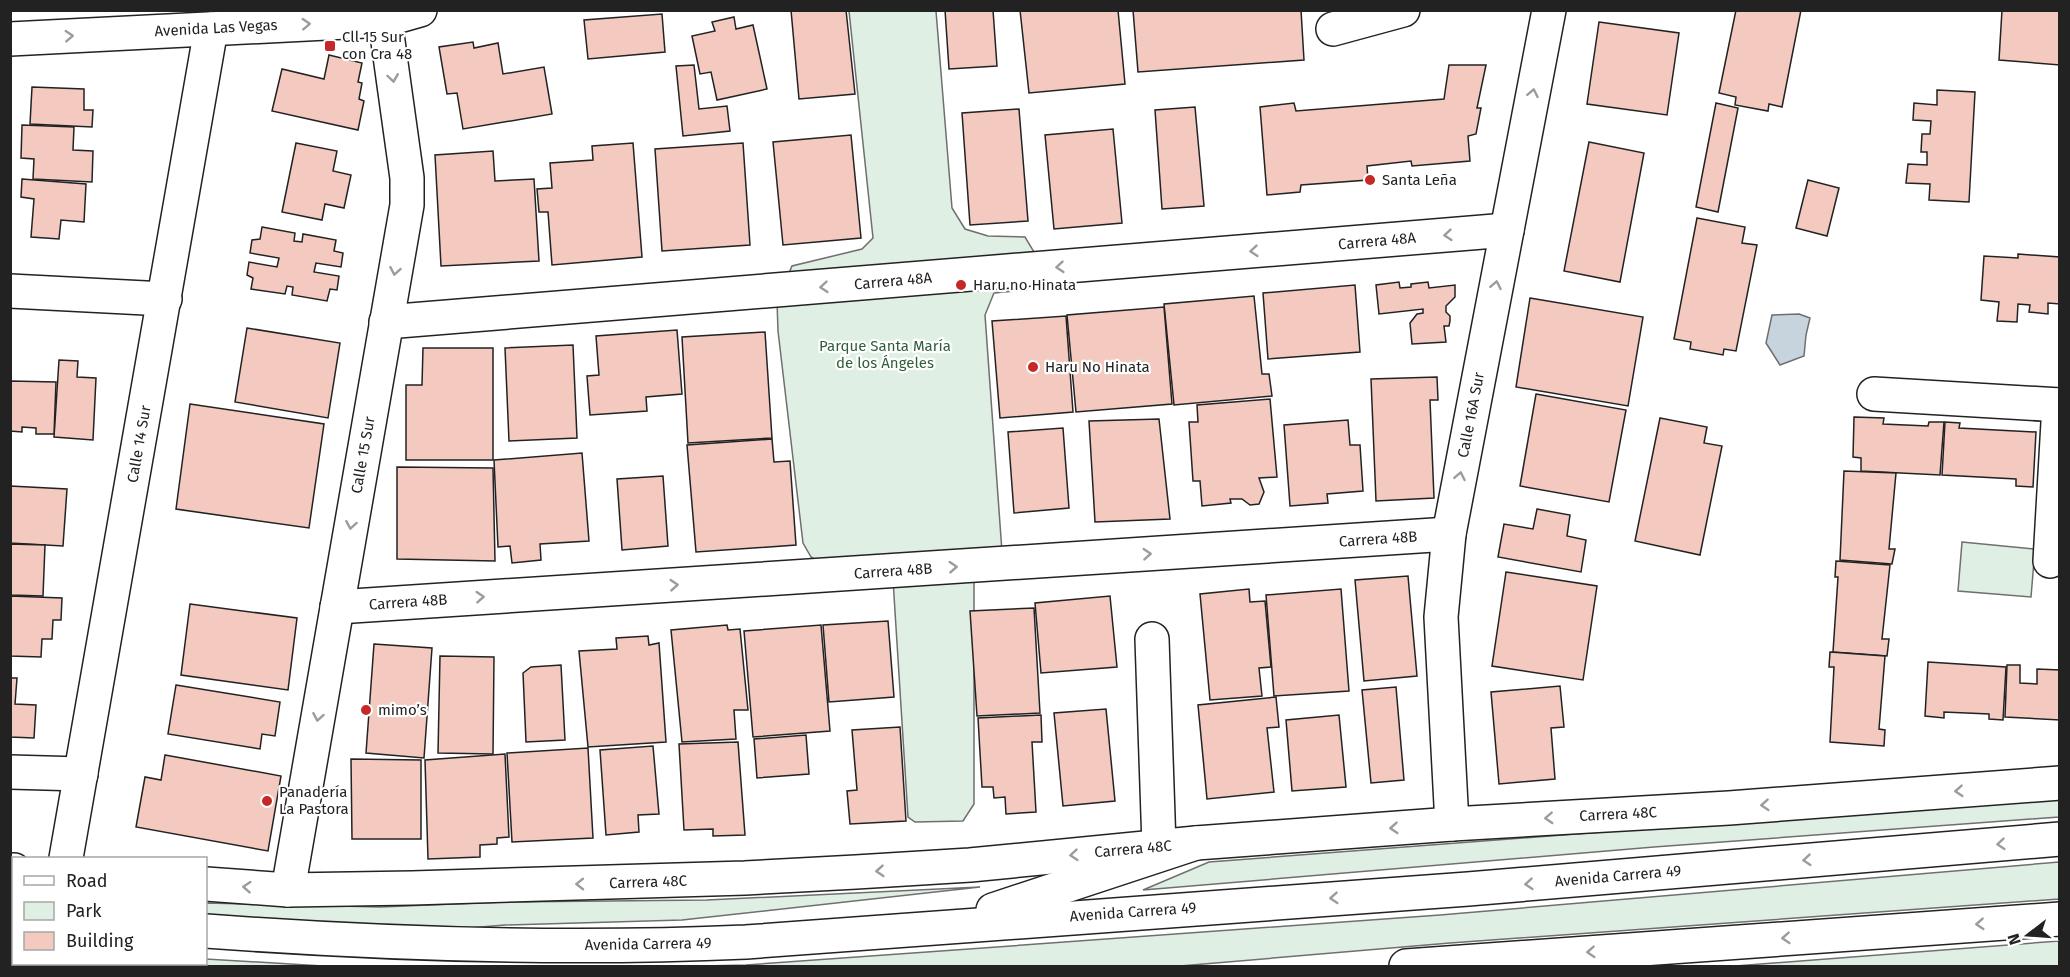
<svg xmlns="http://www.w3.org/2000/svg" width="2070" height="977" font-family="'Fira Sans',sans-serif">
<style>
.green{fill:#e0efe3;stroke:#6f6f6f;stroke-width:1.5}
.water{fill:#c7d3dd;stroke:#6f6f6f;stroke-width:1.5}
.building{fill:#f3c9c0;stroke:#222;stroke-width:1.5}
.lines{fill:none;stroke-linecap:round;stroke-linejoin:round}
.minor-casing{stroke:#222;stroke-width:36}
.major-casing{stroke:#222;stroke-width:36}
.highway-casing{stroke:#222;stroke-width:36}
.minor{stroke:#fff;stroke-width:33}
.major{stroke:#fff;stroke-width:33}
.highway{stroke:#fff;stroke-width:33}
.oneway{stroke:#9c9c9c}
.poi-dot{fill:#c62828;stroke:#fff;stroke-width:2}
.labels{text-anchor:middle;stroke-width:4.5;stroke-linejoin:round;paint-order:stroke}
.street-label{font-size:15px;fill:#222;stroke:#fff}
.poi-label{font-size:15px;fill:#222;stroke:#fff;text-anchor:start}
.park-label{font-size:15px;fill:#2f5e38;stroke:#fff}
</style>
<rect width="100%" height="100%" fill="#fff"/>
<g class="green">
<polygon points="849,11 936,11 952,208 965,229 988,236 1025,237 1037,257 1031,285 1015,291 994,293 985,315 1002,552 974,560 974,804 963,821 915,822 908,817 892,564 823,564 811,557 803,543 778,331 777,301 792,266 862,249 873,238"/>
<polygon points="1962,542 2035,549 2031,597 1958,591"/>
<polygon points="2059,797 2059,817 1654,847 1143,890 1209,862"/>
<polygon points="2059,862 2059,899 1450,943 1180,966 703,966 746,965 1440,915"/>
<polygon points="980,887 682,920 505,925 433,931 206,917 206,903 380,907 503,902 707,900"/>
<polygon points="2059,941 2059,966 1735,966"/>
<polygon points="10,947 13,947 14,964 206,964 206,959 323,966 11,966"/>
</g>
<polygon class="water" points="1799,314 1810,318 1806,335 1804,356 1780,365 1766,343 1772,315"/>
<g class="building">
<polygon points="791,10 846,10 855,94 799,99"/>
<polygon points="945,10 993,10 997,66 949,69"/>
<polygon points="1020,10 1118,10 1125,84 1029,93"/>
<polygon points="1133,10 1301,10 1304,60 1138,72"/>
<polygon points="1736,10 1801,10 1782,107 1769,104 1768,111 1735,105 1736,97 1719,93"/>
<polygon points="2002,10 2060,10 2060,65 1999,60"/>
<polygon points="662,14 665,52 588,59 584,20"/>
<polygon points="734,17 736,29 753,25 767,89 717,100 711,72 700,74 692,36 715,31 712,22"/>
<polygon points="1599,22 1679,33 1667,115 1587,104"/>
<polygon points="473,42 474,48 498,43 503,74 544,67 552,114 463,129 457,93 447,94 439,47"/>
<polygon points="329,55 362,63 358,82 362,83 359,99 364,101 358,130 272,111 282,69 324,79"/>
<polygon points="694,65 699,109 727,106 730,131 683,136 676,66"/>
<polygon points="1449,65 1486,65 1477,108 1481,108 1476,134 1468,136 1470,161 1412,166 1411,161 1367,166 1368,180 1301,185 1300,192 1267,195 1260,107 1294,103 1296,111 1444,99"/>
<polygon points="32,87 84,89 84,110 93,110 92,127 30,124"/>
<polygon points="1937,90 1975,92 1969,202 1929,200 1930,184 1906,183 1908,164 1927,165 1927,152 1921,152 1922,134 1930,134 1931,121 1913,120 1914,103 1937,105"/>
<polygon points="1716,103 1738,108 1718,212 1696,207"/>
<polygon points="1195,107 1204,206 1162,209 1155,110"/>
<polygon points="1019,109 1028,221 970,225 962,113"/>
<polygon points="22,125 74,127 73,150 93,151 92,182 33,179 34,159 21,158"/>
<polygon points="1113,129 1122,223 1054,229 1045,135"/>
<polygon points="851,135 861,238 783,245 773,142"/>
<polygon points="1589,142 1644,153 1620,282 1564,271"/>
<polygon points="296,143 337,151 333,171 351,175 344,208 325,204 322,220 282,212"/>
<polygon points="633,143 642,257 552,265 548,212 539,212 537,189 552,188 550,163 593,160 592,146"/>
<polygon points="743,143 750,245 662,251 655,149"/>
<polygon points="493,151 495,181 534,179 539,261 441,266 435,155"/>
<polygon points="22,179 86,184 84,222 61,220 59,239 31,237 34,199 21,197"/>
<polygon points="1808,180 1839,188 1827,236 1796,228"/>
<polygon points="1697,218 1745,227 1742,243 1757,245 1736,351 1724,349 1723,355 1690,349 1691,342 1674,339"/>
<polygon points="262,227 295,233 294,241 302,242 303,234 336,240 334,251 343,253 341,267 316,263 314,272 339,276 337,290 330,289 327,301 292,295 293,287 287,286 285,294 251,289 253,278 247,275 249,262 277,267 279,258 250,253 252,240 260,239"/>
<polygon points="2018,254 2060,257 2060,304 2048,303 2048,314 2029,312 2030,305 2018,304 2017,322 1997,321 1999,302 1981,300 1984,256 2018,258"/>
<polygon points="1399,282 1400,288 1411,287 1411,284 1428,282 1429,288 1455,285 1455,297 1446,306 1446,312 1450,316 1450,321 1449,326 1444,326 1446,342 1412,344 1410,323 1417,314 1423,313 1423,309 1379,314 1376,285"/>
<polygon points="1355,285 1360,352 1268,359 1263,293"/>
<polygon points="1254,296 1262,374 1269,374 1272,396 1174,405 1164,304"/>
<polygon points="1530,298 1643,317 1628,406 1516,387"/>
<polygon points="1164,307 1172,404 1076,412 1067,315"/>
<polygon points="1066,316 1073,412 1000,418 992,321"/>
<polygon points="247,328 340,343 328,418 235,402"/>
<polygon points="677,330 682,394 646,397 647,411 590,415 587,376 599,375 596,336"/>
<polygon points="765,332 772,438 688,443 682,337"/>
<polygon points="573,345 577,438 509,441 505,348"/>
<polygon points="423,348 493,348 493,460 406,460 406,385 422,385"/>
<polygon points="59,360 78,361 77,377 96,378 93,440 54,437"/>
<polygon points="1437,377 1438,400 1430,400 1434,498 1376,501 1371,379"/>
<polygon points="10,381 56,382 54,434 36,434 36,428 22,427 22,432 10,431"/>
<polygon points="1536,394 1626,410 1609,502 1520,486"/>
<polygon points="1270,399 1277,477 1259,478 1264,492 1259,504 1250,505 1242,499 1230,499 1231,503 1202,506 1200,481 1193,481 1189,422 1198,422 1197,405"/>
<polygon points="190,404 324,424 309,528 176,509"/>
<polygon points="1854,417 1884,418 1883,424 1928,426 1929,422 1944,422 1940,475 1861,471 1861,458 1853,457"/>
<polygon points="1660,418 1707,427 1704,443 1722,446 1700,555 1635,541"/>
<polygon points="1159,419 1170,519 1095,522 1089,421"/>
<polygon points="1348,420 1350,445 1360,445 1363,491 1327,494 1328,503 1290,506 1284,425"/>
<polygon points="1945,422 1960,423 1959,428 2036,432 2033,487 2016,486 2016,479 1942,475"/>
<polygon points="1063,428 1069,508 1014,513 1008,432"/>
<polygon points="772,439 774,462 790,461 796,545 696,552 687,445"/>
<polygon points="582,453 589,541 540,544 541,560 512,563 510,546 498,547 494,460"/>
<polygon points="397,467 493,468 495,561 397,559"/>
<polygon points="1844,471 1896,473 1889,549 1895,549 1892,564 1840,560"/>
<polygon points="663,476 668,546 622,550 617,479"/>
<polygon points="10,486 67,489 63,546 10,543"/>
<polygon points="1537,509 1570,515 1567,536 1586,540 1581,572 1498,557 1504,524 1533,529"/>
<polygon points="10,544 45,545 43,596 10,595"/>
<polygon points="1836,561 1890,565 1882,639 1889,639 1887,656 1833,652 1838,577 1835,577"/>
<polygon points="1506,572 1597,586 1583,680 1492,666"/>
<polygon points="1408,576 1417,676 1364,681 1355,580"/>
<polygon points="1249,589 1250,602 1265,601 1271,667 1259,668 1262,696 1210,700 1200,594"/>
<polygon points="1341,589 1349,691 1274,696 1266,595"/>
<polygon points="10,596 62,598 61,620 53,620 52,639 42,639 41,657 10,656"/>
<polygon points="1110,596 1117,667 1041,673 1035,603"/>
<polygon points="190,604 297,618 288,690 181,675"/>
<polygon points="1034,608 1040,713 977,716 970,611"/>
<polygon points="888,621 894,697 829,702 823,625"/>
<polygon points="727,625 728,630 740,629 748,710 734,710 736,739 682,742 671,630"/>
<polygon points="821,625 830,731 753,737 744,631"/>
<polygon points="648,636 649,645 659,643 666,742 588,747 579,651 617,649 616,638"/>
<polygon points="374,644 432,648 424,758 366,753"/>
<polygon points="1830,652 1885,656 1879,729 1885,730 1884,746 1830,742 1834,667 1829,667"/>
<polygon points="440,656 494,657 493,754 438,753"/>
<polygon points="1928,662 2006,667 2003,720 1989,719 1989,714 1944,712 1944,718 1925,716"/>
<polygon points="561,665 565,740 526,742 523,673 531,667"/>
<polygon points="2007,665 2020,665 2020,683 2037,684 2037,669 2060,670 2060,720 2005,717"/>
<polygon points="10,678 17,678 15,704 36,705 34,738 10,737"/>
<polygon points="176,685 280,702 275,736 262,734 260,749 168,734"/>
<polygon points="1560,686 1564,727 1551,728 1555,779 1499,784 1491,692"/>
<polygon points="1396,687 1404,780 1371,783 1362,690"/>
<polygon points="1276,697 1279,727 1267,728 1274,792 1207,799 1198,705"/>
<polygon points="1106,709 1115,801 1063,806 1054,713"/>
<polygon points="1041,715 1042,742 1032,742 1036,812 1006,814 1005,797 994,798 993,787 982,787 978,718"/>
<polygon points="1339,715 1346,787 1292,791 1286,720"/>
<polygon points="900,727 906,821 850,824 847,791 857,790 852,730"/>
<polygon points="806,735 809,774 757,778 754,739"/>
<polygon points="738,742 745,835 713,836 713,829 684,830 679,744"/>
<polygon points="653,746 659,814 638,815 639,832 606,835 600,750"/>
<polygon points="588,748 593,838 512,842 507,753"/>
<polygon points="505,754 509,837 497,838 497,844 480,845 480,857 428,859 425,760"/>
<polygon points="165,755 281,776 268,851 136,827 145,777 161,780"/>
<polygon points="351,759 421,760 421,839 352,839"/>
</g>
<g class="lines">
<defs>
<g id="minor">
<polyline points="1333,29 1403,10"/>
<polyline points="10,291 165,299"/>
<polyline points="386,322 1507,230"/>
<polyline points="1874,394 2060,405"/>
<polyline points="2050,561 2059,405"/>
<polyline points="337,607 1449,534"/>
<polyline points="1152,639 1159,846"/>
<polyline points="10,772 81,774"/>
<polyline points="1452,824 1441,617 1449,534 1549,10"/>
<polyline points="66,858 211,29"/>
<polyline points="10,870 14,870"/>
<polyline points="206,884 288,890 412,888 745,878 856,872 970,865 1196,843 1452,824 1729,808 2060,783"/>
<polyline points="288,890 407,205 407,178 385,20"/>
</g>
<polyline id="major" points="10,39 385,20 420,10"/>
<g id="highway">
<polyline points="993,910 1196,843"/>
<polyline points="10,918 14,918"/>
<path d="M206,931C383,944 568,950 746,942L1468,889L2060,839"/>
<polyline points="1406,966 2060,919"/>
</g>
</defs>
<use href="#minor" class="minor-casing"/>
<use href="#major" class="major-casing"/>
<use href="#highway" class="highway-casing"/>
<use href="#minor" class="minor"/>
<use href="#major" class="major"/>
<use href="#highway" class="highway"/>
</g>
<defs><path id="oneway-chevron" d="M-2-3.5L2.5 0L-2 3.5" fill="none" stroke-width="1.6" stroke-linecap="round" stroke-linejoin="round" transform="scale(1.5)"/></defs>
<g class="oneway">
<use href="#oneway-chevron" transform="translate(306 24) rotate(-3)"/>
<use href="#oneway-chevron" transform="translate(69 36) rotate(-3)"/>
<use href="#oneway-chevron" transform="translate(393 78) rotate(82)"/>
<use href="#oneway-chevron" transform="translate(1533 93) rotate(-79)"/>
<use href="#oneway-chevron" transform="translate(1448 235) rotate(175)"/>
<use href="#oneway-chevron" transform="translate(1254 251) rotate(175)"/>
<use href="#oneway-chevron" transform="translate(1060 267) rotate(175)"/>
<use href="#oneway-chevron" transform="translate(395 271) rotate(100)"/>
<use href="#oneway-chevron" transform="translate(1496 285) rotate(-79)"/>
<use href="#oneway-chevron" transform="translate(824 287) rotate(175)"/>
<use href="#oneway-chevron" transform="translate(1460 476) rotate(-79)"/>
<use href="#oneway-chevron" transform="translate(351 525) rotate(100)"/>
<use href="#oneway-chevron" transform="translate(1147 554) rotate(-4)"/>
<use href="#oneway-chevron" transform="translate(953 567) rotate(-4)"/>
<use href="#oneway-chevron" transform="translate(674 585) rotate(-4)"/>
<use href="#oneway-chevron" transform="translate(480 597) rotate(-4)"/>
<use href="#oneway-chevron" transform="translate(318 717) rotate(100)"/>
<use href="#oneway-chevron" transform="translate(1959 791) rotate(176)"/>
<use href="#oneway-chevron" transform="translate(1765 805) rotate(176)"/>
<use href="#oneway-chevron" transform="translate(1549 818) rotate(177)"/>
<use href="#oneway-chevron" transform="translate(1394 828) rotate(176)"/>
<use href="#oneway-chevron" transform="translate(2001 844) rotate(175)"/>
<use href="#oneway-chevron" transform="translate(1074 855) rotate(175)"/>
<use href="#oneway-chevron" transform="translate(1807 860) rotate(175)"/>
<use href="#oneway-chevron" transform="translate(880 871) rotate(176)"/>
<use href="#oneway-chevron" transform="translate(580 884) rotate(179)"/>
<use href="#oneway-chevron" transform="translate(1529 884) rotate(175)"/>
<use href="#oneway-chevron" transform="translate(247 887) rotate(-176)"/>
<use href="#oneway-chevron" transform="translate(1334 898) rotate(176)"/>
<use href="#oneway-chevron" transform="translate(1980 924) rotate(176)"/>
<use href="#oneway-chevron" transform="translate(1786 938) rotate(176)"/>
<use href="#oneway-chevron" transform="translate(1591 952) rotate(176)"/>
</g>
<g class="poi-dot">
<rect x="324" y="40" width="12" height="12" rx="3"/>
<circle cx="1370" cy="180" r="6"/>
<circle cx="961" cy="285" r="6"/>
<circle cx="1033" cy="367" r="6"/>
<circle cx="366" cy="710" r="6"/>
<circle cx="267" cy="801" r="6"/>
</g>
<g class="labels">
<g class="street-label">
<text transform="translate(216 28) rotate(-3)" y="5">Avenida Las Vegas</text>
<text transform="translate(1377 241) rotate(-5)" y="5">Carrera 48A</text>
<text transform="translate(893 281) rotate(-5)" y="5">Carrera 48A</text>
<text transform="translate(1471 415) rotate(-79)" y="5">Calle 16A Sur</text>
<text transform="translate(139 444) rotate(-80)" y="5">Calle 14 Sur</text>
<text transform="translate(363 455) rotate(-80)" y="5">Calle 15 Sur</text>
<text transform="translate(1378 539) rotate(-4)" y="5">Carrera 48B</text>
<text transform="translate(893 571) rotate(-4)" y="5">Carrera 48B</text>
<text transform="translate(408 602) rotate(-4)" y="5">Carrera 48B</text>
<text transform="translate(1618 814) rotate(-3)" y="5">Carrera 48C</text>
<text transform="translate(1133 849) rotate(-5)" y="5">Carrera 48C</text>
<text transform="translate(1618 876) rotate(-5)" y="5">Avenida Carrera 49</text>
<text transform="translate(648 882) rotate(-2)" y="5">Carrera 48C</text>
<text transform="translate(1133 912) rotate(-4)" y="5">Avenida Carrera 49</text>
<text transform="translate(648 944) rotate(-1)" y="5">Avenida Carrera 49</text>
</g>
<g class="poi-label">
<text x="342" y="42">Cll 15 Sur<tspan x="342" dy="17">con Cra 48</tspan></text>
<text x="1382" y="185">Santa Leña</text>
<text x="973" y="290">Haru no Hinata</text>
<text x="1045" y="372">Haru No Hinata</text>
<text x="378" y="715">mimo’s</text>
<text x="279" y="797">Panadería<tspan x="279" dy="17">La Pastora</tspan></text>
</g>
<g class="park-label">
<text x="885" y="351">Parque Santa María<tspan x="885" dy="17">de los Ángeles</tspan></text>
</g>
</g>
<rect width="2070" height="977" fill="none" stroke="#222222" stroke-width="24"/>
<rect x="12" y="857" width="195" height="108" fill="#ffffff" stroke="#a7a7a7" stroke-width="1.5"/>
<rect x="24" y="876" width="30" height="9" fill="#ffffff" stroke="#a7a7a7" stroke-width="1.5"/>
<text x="66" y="887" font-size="18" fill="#222222">Road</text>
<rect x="24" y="902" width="30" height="18" fill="#e0efe3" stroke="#a7a7a7" stroke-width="1.5"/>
<text x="66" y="917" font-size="18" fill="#222222">Park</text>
<rect x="24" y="932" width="30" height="18" fill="#f3c9c0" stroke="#a7a7a7" stroke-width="1.5"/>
<text x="66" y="947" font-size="18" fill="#222222">Building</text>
<g transform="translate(2028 935) rotate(253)" stroke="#ffffff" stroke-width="4.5" paint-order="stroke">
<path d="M0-4.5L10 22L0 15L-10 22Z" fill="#222222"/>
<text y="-9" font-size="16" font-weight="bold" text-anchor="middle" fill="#222222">N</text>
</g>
</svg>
